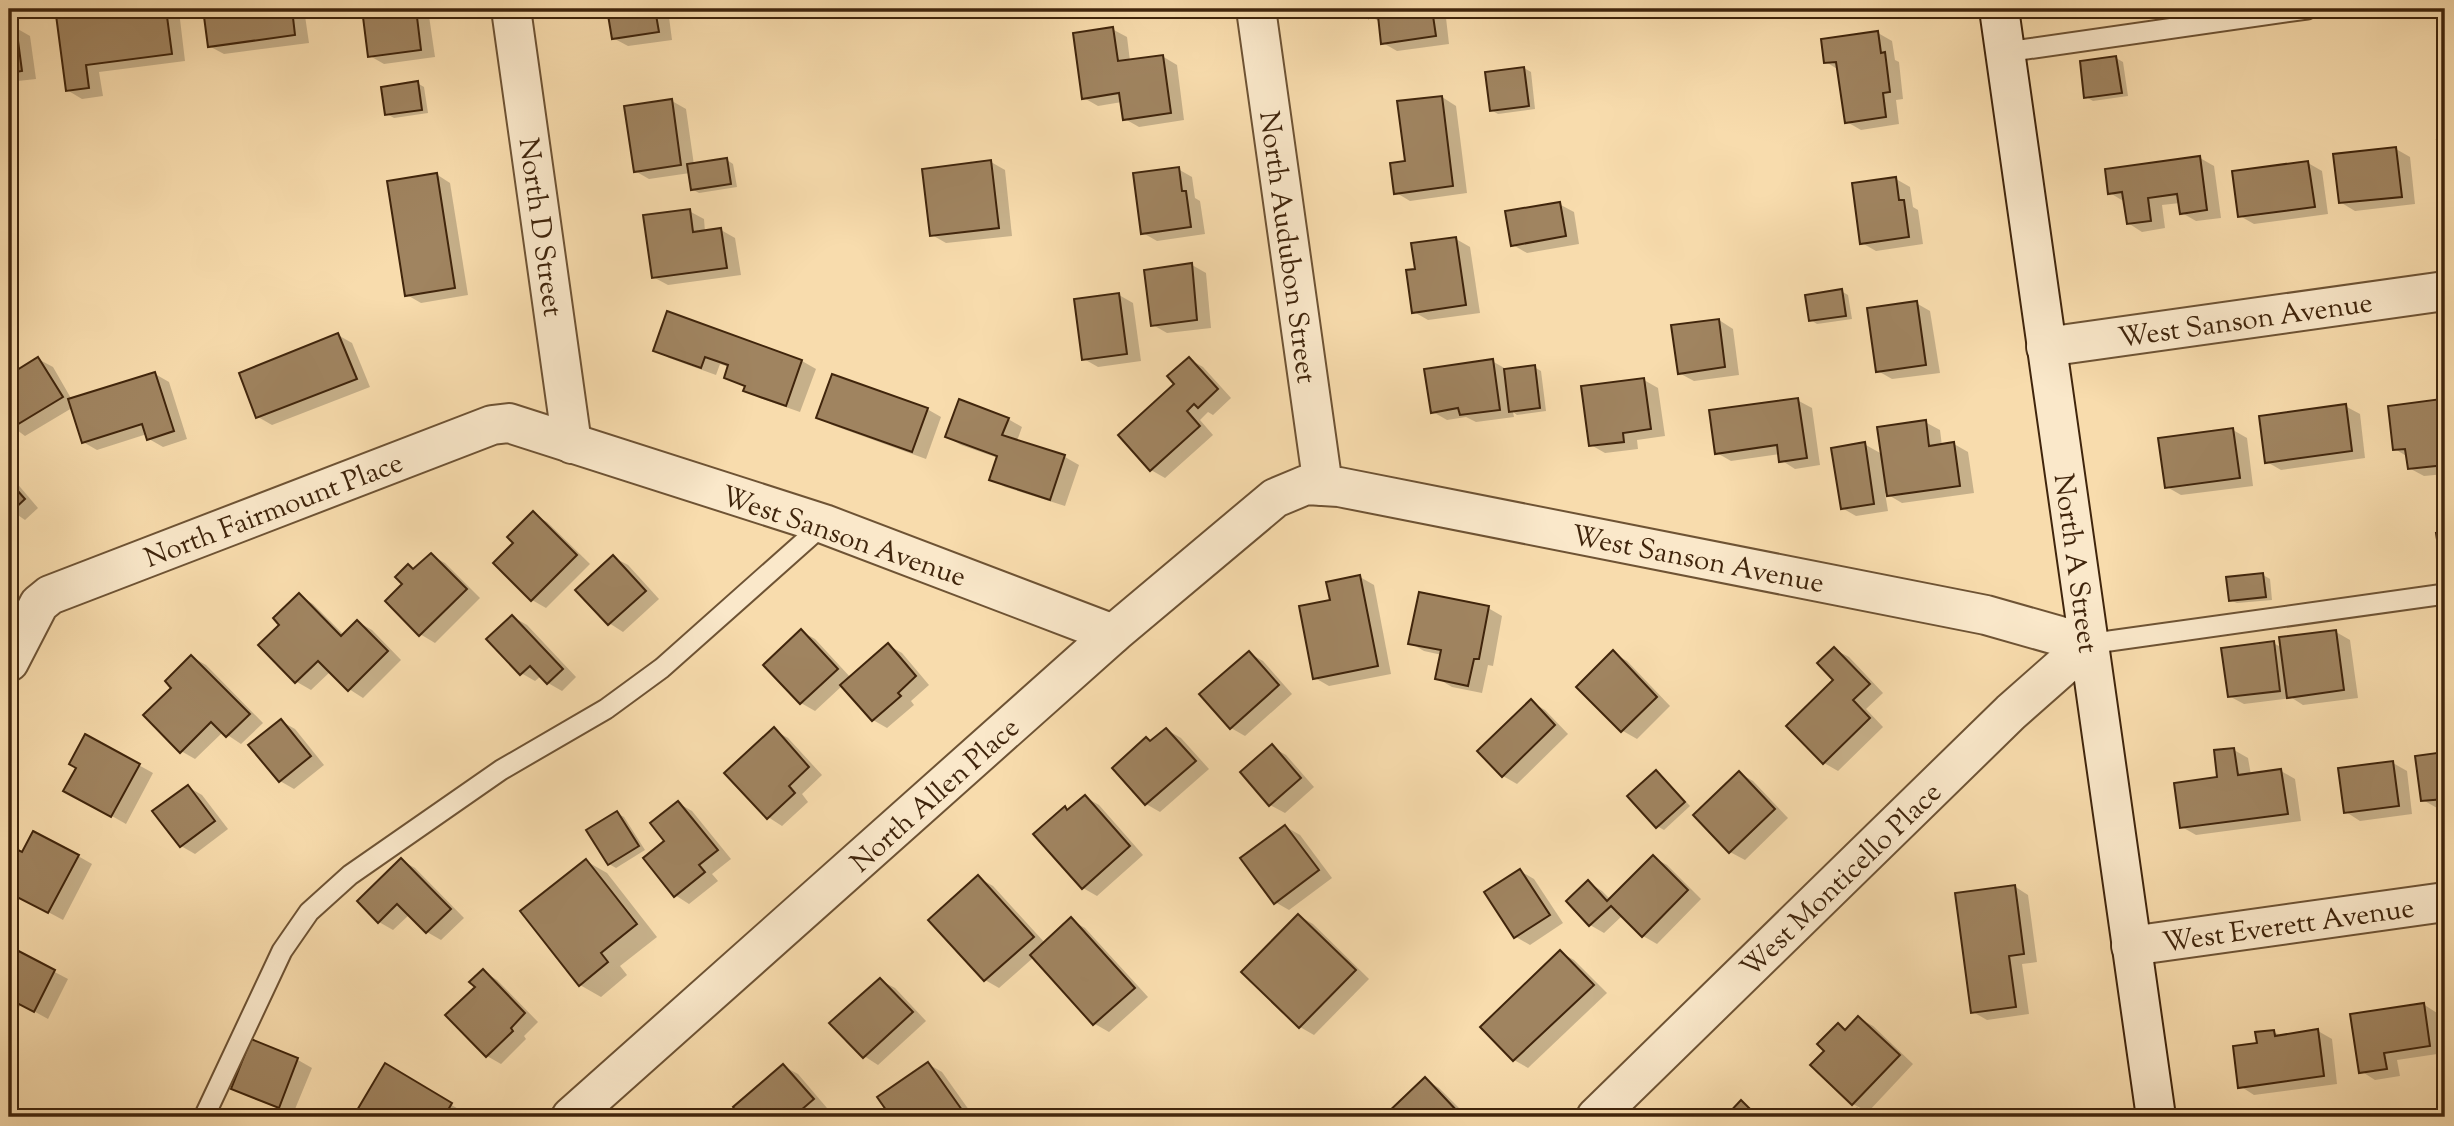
<svg xmlns="http://www.w3.org/2000/svg" width="2454" height="1126" font-family="'Sorts Mill Goudy',serif">
<style>
.shadow{fill:#0003}
.building{fill:#a08460;stroke:#40250c;stroke-width:2}
.lines{fill:none;stroke-linecap:round;stroke-linejoin:round}
.lane-casing{stroke:#6e5334;stroke-width:23}
.street-casing{stroke:#6e5334;stroke-width:42}
.secondary-casing{stroke:#40250c;stroke-width:42}
.lane{stroke:#fae8ca;stroke-width:19}
.street{stroke:#fae8ca;stroke-width:38}
.secondary{stroke:#fae8ca;stroke-width:38}
.labels{text-anchor:middle;stroke-width:5;stroke-linejoin:round;paint-order:stroke}
.street-label{font-size:28px;fill:#40250c;stroke:#fae8ca}
</style>
<rect width="100%" height="100%" fill="#f8dcad"/>
<filter id="stains"><feTurbulence type="fractalNoise" baseFrequency=".00286" numOctaves="4"/><feColorMatrix values="0 0 0 0 .2 0 0 0 0 .09 0 0 0 0 .02 0 0 0 .5 -.17"/></filter>
<radialGradient id="worn" r=".72"><stop offset=".6" stop-color="#630" stop-opacity="0"/><stop offset="1" stop-color="#630" stop-opacity=".3"/></radialGradient>
<g class="shadow">
<polygon points="120,9 174,9 179,11 185,61 99,72 103,96 82,99 67,90 58,17"/>
<polygon points="205,9 304,9 309,43 224,54 209,46"/>
<polygon points="364,9 428,9 435,57 384,64 370,56"/>
<polygon points="609,9 663,9 664,14 669,17 672,40 628,46 613,38"/>
<polygon points="1369,9 1445,9 1449,44 1397,51 1383,43 1380,22 1370,16"/>
<polygon points="1833,9 1858,9 1838,12"/>
<polygon points="16,28 30,36 36,79 9,82 9,29"/>
<polygon points="1112,29 1127,37 1130,61 1162,56 1177,65 1184,120 1139,127 1125,119 1122,102 1098,106 1084,98"/>
<polygon points="1878,33 1892,41 1895,60 1899,62 1903,99 1896,100 1899,124 1861,130 1847,122 1839,70 1826,62"/>
<polygon points="2116,58 2123,62 2128,96 2093,101 2086,97"/>
<polygon points="1524,68 1531,72 1535,109 1498,114 1491,110"/>
<polygon points="417,83 424,87 428,113 394,118 387,114"/>
<polygon points="1442,97 1456,106 1467,193 1410,201 1395,192 1407,163"/>
<polygon points="672,101 686,109 694,165 727,160 733,164 737,187 699,193 692,189 690,173 649,179 635,171"/>
<polygon points="2396,149 2410,157 2415,204 2355,211 2340,202"/>
<polygon points="2200,158 2214,166 2221,218 2196,221 2182,213 2180,203 2162,205 2165,228 2142,232 2128,223 2125,202 2110,193"/>
<polygon points="991,162 1005,170 1012,236 946,243 932,235"/>
<polygon points="2308,163 2322,171 2328,214 2254,224 2240,216"/>
<polygon points="1178,169 1192,177 1195,198 1200,201 1205,234 1157,241 1143,233"/>
<polygon points="436,174 450,183 468,295 421,303 407,295"/>
<polygon points="1896,179 1910,187 1913,207 1918,210 1923,244 1876,251 1862,243"/>
<polygon points="1559,204 1574,212 1579,244 1527,253 1513,245"/>
<polygon points="689,211 704,219 705,232 721,230 735,238 741,275 668,285 653,277"/>
<polygon points="1456,239 1470,247 1480,313 1428,320 1414,312 1417,270"/>
<polygon points="1192,265 1206,273 1211,328 1167,333 1153,325"/>
<polygon points="1841,291 1848,295 1852,319 1817,324 1811,320"/>
<polygon points="1119,295 1133,303 1141,361 1098,367 1084,359"/>
<polygon points="1916,303 1930,311 1940,373 1892,379 1878,371"/>
<polygon points="668,313 802,361 816,369 800,412 760,398 746,390 747,388 726,377 729,367 720,364 716,375 669,358 655,350"/>
<polygon points="1719,320 1733,329 1739,375 1694,381 1679,373"/>
<polygon points="338,335 352,343 370,387 272,425 258,417"/>
<polygon points="38,359 53,367 72,400 155,374 169,382 187,439 163,447 149,439 147,434 97,450 83,442 72,408 25,436 9,424 9,377"/>
<polygon points="1189,359 1203,367 1231,398 1213,415 1208,412 1200,420 1213,435 1165,478 1151,470 1177,385"/>
<polygon points="1492,361 1506,369 1534,367 1541,371 1546,411 1517,415 1513,412 1514,417 1476,422 1466,417 1447,420 1433,412"/>
<polygon points="1644,380 1658,388 1665,436 1637,440 1638,449 1605,453 1591,445"/>
<polygon points="1797,400 1812,408 1820,465 1795,469 1781,460 1780,454 1731,461 1717,453"/>
<polygon points="2441,401 2445,404 2445,474 2424,476 2409,468 2408,457 2395,449"/>
<polygon points="2345,406 2360,414 2365,458 2281,470 2267,462"/>
<polygon points="927,409 941,417 926,459 832,425 818,417"/>
<polygon points="1008,419 1022,427 1017,441 1065,457 1079,465 1065,506 1005,487 991,479 998,458 961,445 947,437"/>
<polygon points="1925,422 1940,430 1942,446 1954,444 1968,452 1974,493 1902,503 1885,493 1888,511 1856,516 1842,508 1864,444 1882,454"/>
<polygon points="2233,430 2247,438 2253,486 2181,495 2167,487"/>
<polygon points="9,474 38,508 25,520 9,509"/>
<polygon points="533,514 547,522 590,564 546,608 532,600 515,543"/>
<polygon points="431,555 445,563 480,598 435,643 420,634 414,570"/>
<polygon points="613,557 628,565 659,599 623,632 609,623"/>
<polygon points="2263,575 2270,579 2272,600 2237,603 2230,600"/>
<polygon points="1360,577 1374,585 1391,674 1329,686 1315,678 1332,601"/>
<polygon points="299,595 313,604 344,635 358,622 372,630 401,660 363,698 349,689 331,671 311,690 297,682 260,645 282,625"/>
<polygon points="1488,608 1502,616 1493,666 1488,665 1482,693 1452,687 1437,678 1442,655 1424,651 1410,643"/>
<polygon points="513,617 527,625 576,677 562,691 548,683 541,676 535,681 521,673"/>
<polygon points="801,631 815,639 851,678 888,645 902,653 929,685 911,701 914,705 887,728 873,720 843,685 815,711 801,703 765,665"/>
<polygon points="2336,632 2350,640 2358,698 2303,705 2292,698 2244,704 2229,696 2273,643 2283,648"/>
<polygon points="1834,649 1849,657 1883,693 1866,709 1883,727 1838,771 1824,763 1836,680"/>
<polygon points="1249,653 1263,661 1292,694 1245,736 1231,728"/>
<polygon points="1613,653 1627,661 1670,706 1637,739 1623,731 1578,687"/>
<polygon points="192,657 206,665 263,723 241,744 223,732 195,759 181,751 174,688"/>
<polygon points="1531,702 1545,710 1568,734 1517,784 1503,776"/>
<polygon points="281,721 295,729 324,765 294,789 280,781"/>
<polygon points="774,730 788,738 822,775 802,794 808,802 782,826 768,817"/>
<polygon points="1167,730 1181,738 1209,769 1160,812 1146,804 1152,742"/>
<polygon points="86,736 153,773 126,824 66,790 78,767"/>
<polygon points="1272,747 1286,755 1314,787 1285,813 1270,805 1242,773"/>
<polygon points="2234,750 2248,758 2251,775 2281,771 2295,779 2301,821 2196,835 2182,827 2219,779"/>
<polygon points="2445,753 2445,808 2437,808 2423,800 2417,757"/>
<polygon points="2393,763 2407,771 2412,814 2360,821 2346,812"/>
<polygon points="1656,772 1662,776 1690,806 1664,830 1657,826"/>
<polygon points="1739,773 1753,781 1788,818 1745,860 1730,852"/>
<polygon points="188,787 202,795 228,829 195,854 181,846"/>
<polygon points="1085,797 1099,805 1143,855 1097,896 1083,888 1065,809 1069,811"/>
<polygon points="678,803 692,811 731,859 712,874 718,881 689,904 675,895 666,842"/>
<polygon points="617,813 624,817 645,850 616,868 609,864"/>
<polygon points="1286,827 1300,835 1332,878 1289,910 1275,902"/>
<polygon points="23,854 78,856 92,864 63,920 9,891 9,886"/>
<polygon points="1653,857 1667,865 1701,899 1657,944 1643,936 1623,915 1604,933 1590,925 1588,882 1602,891 1611,900"/>
<polygon points="401,860 415,868 464,918 441,940 427,932 410,914 393,930 379,922"/>
<polygon points="586,861 607,873 657,937 620,966 627,975 601,997 580,985"/>
<polygon points="1520,871 1534,879 1563,923 1530,945 1516,937"/>
<polygon points="979,878 993,886 1045,943 1071,920 1085,928 1148,997 1109,1032 1095,1024 1034,957 999,988 985,980"/>
<polygon points="2014,886 2028,895 2037,962 2022,964 2029,1014 1987,1020 1973,1012"/>
<polygon points="1299,916 1313,924 1369,979 1314,1035 1300,1027"/>
<polygon points="9,948 68,979 48,1019 21,1004 12,1021 9,1020"/>
<polygon points="1560,952 1574,960 1607,993 1528,1068 1514,1060"/>
<polygon points="483,971 497,980 538,1022 524,1036 526,1039 501,1064 487,1056 477,987"/>
<polygon points="880,980 895,988 926,1021 878,1065 864,1056"/>
<polygon points="2423,1004 2437,1013 2444,1053 2397,1060 2400,1076 2375,1080 2361,1071"/>
<polygon points="1859,1018 1873,1026 1913,1064 1868,1112 1853,1104 1813,1065 1827,1051 1838,1025 1847,1030"/>
<polygon points="2318,1031 2332,1039 2337,1084 2254,1095 2240,1086 2259,1044 2274,1032 2281,1036"/>
<polygon points="252,1042 298,1060 312,1068 293,1114 247,1096 233,1088"/>
<polygon points="928,1064 942,1072 974,1117 893,1117 880,1098"/>
<polygon points="386,1066 465,1113 463,1117 355,1117"/>
<polygon points="783,1066 798,1074 827,1108 816,1117 744,1117 735,1107"/>
<polygon points="1425,1079 1439,1088 1468,1117 1386,1117"/>
<polygon points="1742,1103 1763,1115 1765,1117 1730,1117 1729,1116"/>
</g>
<g class="building">
<polygon points="106,9 166,9 172,54 86,65 89,88 66,91 56,15"/>
<polygon points="203,9 292,9 295,35 208,47"/>
<polygon points="362,9 416,9 421,50 368,57"/>
<polygon points="607,9 655,9 659,32 612,39"/>
<polygon points="1368,9 1432,9 1436,36 1381,44 1378,16 1369,18"/>
<polygon points="16,26 22,71 9,73 9,27"/>
<polygon points="1113,27 1118,61 1163,55 1171,113 1123,120 1119,93 1082,99 1073,33"/>
<polygon points="1878,31 1881,53 1885,52 1890,92 1883,93 1886,117 1845,123 1836,62 1824,63 1821,39"/>
<polygon points="2116,56 2122,93 2084,98 2080,61"/>
<polygon points="1524,67 1529,106 1490,111 1485,72"/>
<polygon points="418,81 422,110 385,115 381,87"/>
<polygon points="1442,96 1453,186 1394,194 1390,163 1405,161 1397,101"/>
<polygon points="672,99 681,165 634,172 624,106"/>
<polygon points="2445,139 2445,180 2443,181 2437,140"/>
<polygon points="2396,147 2402,197 2339,203 2333,154"/>
<polygon points="2200,156 2207,210 2180,214 2177,194 2148,198 2151,221 2127,224 2122,192 2108,194 2105,169"/>
<polygon points="727,158 731,184 691,190 687,164"/>
<polygon points="991,160 999,228 930,236 922,169"/>
<polygon points="2308,161 2315,207 2238,217 2232,171"/>
<polygon points="1179,167 1182,191 1186,191 1191,227 1141,234 1133,173"/>
<polygon points="437,173 455,288 405,296 387,181"/>
<polygon points="1896,177 1899,200 1904,200 1909,237 1860,244 1852,183"/>
<polygon points="1560,202 1566,236 1511,246 1505,211"/>
<polygon points="690,209 693,232 721,228 727,268 652,278 643,215"/>
<polygon points="1456,237 1466,305 1412,313 1406,270 1415,269 1411,243"/>
<polygon points="1192,263 1197,320 1151,326 1144,270"/>
<polygon points="1842,289 1846,316 1809,321 1805,295"/>
<polygon points="1119,293 1127,354 1082,360 1074,299"/>
<polygon points="1917,301 1926,365 1876,372 1867,308"/>
<polygon points="667,311 802,360 786,406 743,391 745,386 724,378 728,365 705,357 701,368 653,351"/>
<polygon points="1719,319 1725,367 1678,374 1671,325"/>
<polygon points="338,333 357,379 256,418 239,373"/>
<polygon points="38,357 63,397 10,429 9,375"/>
<polygon points="1189,357 1218,389 1198,408 1194,404 1187,411 1200,426 1150,471 1118,435 1174,384 1167,376"/>
<polygon points="1493,359 1500,410 1460,415 1458,408 1431,413 1424,369"/>
<polygon points="1535,365 1540,408 1509,412 1504,369"/>
<polygon points="155,372 174,431 147,440 142,424 82,443 68,399"/>
<polygon points="832,374 928,408 912,452 816,418"/>
<polygon points="1644,378 1651,429 1623,433 1624,442 1589,446 1581,386"/>
<polygon points="1798,398 1807,458 1779,462 1777,445 1715,454 1709,410"/>
<polygon points="959,399 1009,418 1002,435 1065,455 1050,500 989,480 997,456 945,437"/>
<polygon points="2441,399 2445,421 2445,465 2408,469 2405,449 2393,450 2388,406"/>
<polygon points="2346,404 2352,451 2265,463 2259,416"/>
<polygon points="1926,420 1929,446 1954,442 1960,486 1887,496 1877,427"/>
<polygon points="2233,428 2240,478 2165,488 2158,438"/>
<polygon points="1865,442 1874,504 1841,509 1831,448"/>
<polygon points="9,481 25,499 10,513 9,512"/>
<polygon points="533,511 577,555 531,601 493,563 513,543 507,537"/>
<polygon points="2445,532 2445,572 2442,573 2436,533"/>
<polygon points="431,553 467,589 419,636 385,601 402,584 395,577 408,564 413,569"/>
<polygon points="613,555 646,591 608,625 575,590"/>
<polygon points="2263,573 2266,597 2229,601 2226,577"/>
<polygon points="1360,575 1378,666 1313,679 1299,606 1330,600 1326,582"/>
<polygon points="1419,592 1489,606 1479,659 1474,659 1468,686 1435,679 1441,650 1408,644"/>
<polygon points="299,593 341,636 357,620 388,651 348,691 318,661 295,683 258,645 279,625 273,618"/>
<polygon points="512,615 563,669 547,684 530,666 520,675 486,639"/>
<polygon points="801,629 838,669 800,704 763,665"/>
<polygon points="2336,630 2344,690 2287,698 2279,637"/>
<polygon points="2274,641 2280,691 2228,697 2221,648"/>
<polygon points="888,643 916,676 898,693 901,696 872,721 840,685"/>
<polygon points="1834,647 1870,684 1853,700 1870,718 1823,764 1786,726 1833,680 1817,663"/>
<polygon points="1613,650 1657,697 1621,732 1576,687"/>
<polygon points="1249,651 1279,685 1230,729 1199,694"/>
<polygon points="191,655 250,714 226,737 211,722 180,753 143,715 171,688 165,681"/>
<polygon points="1531,699 1555,725 1502,777 1477,751"/>
<polygon points="281,719 311,756 279,782 248,745"/>
<polygon points="2441,724 2445,724 2445,799 2421,801 2415,756 2445,752"/>
<polygon points="774,727 809,767 789,786 795,793 767,819 724,773"/>
<polygon points="1166,728 1196,761 1145,805 1112,768 1146,737 1150,741"/>
<polygon points="85,734 140,764 111,817 63,791 76,768 69,764"/>
<polygon points="1272,744 1301,778 1269,806 1240,772"/>
<polygon points="2234,748 2238,775 2281,769 2288,814 2180,828 2174,783 2217,777 2214,750"/>
<polygon points="2393,761 2399,806 2344,813 2338,768"/>
<polygon points="1656,770 1685,802 1656,828 1627,796"/>
<polygon points="1739,771 1775,809 1729,853 1693,815"/>
<polygon points="188,785 215,821 180,847 152,811"/>
<polygon points="1085,795 1130,846 1082,889 1033,834 1065,806 1067,810"/>
<polygon points="678,801 718,850 699,865 705,872 674,897 643,858 664,841 650,823"/>
<polygon points="617,811 639,846 608,865 586,830"/>
<polygon points="1285,825 1319,870 1274,904 1240,858"/>
<polygon points="33,831 79,855 48,913 9,893 9,882 16,869 9,863 16,849 22,852"/>
<polygon points="1653,855 1688,890 1642,937 1611,906 1589,926 1566,901 1588,880 1607,901"/>
<polygon points="401,858 451,909 426,933 397,904 378,923 357,901"/>
<polygon points="586,859 637,924 601,953 608,962 579,986 520,911"/>
<polygon points="1520,869 1550,915 1514,938 1484,892"/>
<polygon points="978,875 1034,937 984,981 928,920"/>
<polygon points="2015,885 2024,954 2009,956 2016,1007 1971,1013 1955,893"/>
<polygon points="1298,914 1356,970 1299,1028 1241,972"/>
<polygon points="1071,917 1135,988 1093,1025 1030,955"/>
<polygon points="9,946 55,970 34,1012 9,999"/>
<polygon points="1560,950 1594,985 1513,1061 1480,1027"/>
<polygon points="483,969 525,1013 511,1028 513,1031 486,1057 445,1015 475,987 469,982"/>
<polygon points="880,978 913,1012 863,1058 829,1023"/>
<polygon points="2424,1003 2430,1046 2384,1053 2387,1069 2359,1073 2350,1014"/>
<polygon points="1858,1016 1900,1055 1852,1105 1810,1065 1824,1051 1817,1044 1838,1023 1845,1030"/>
<polygon points="2318,1029 2324,1076 2238,1088 2233,1046 2257,1043 2255,1032 2274,1030 2275,1036"/>
<polygon points="251,1039 298,1058 279,1108 231,1089"/>
<polygon points="928,1062 967,1117 891,1117 877,1097"/>
<polygon points="385,1063 452,1103 444,1117 353,1117"/>
<polygon points="783,1064 814,1099 793,1117 741,1117 733,1107"/>
<polygon points="1425,1077 1459,1113 1454,1117 1383,1117"/>
<polygon points="1741,1100 1758,1117 1726,1116"/>
<polygon points="1857,1109 1865,1117 1849,1117"/>
</g>
<g class="lines">
<defs>
<g id="lane">
<polyline points="2006,52 2307,9"/>
<polyline points="2088,644 2445,594"/>
<polyline points="204,1117 282,951 309,912 350,875 501,770 606,709 662,668 824,524"/>
</g>
<g id="street">
<polyline points="511,9 572,444"/>
<polyline points="1256,9 1323,486"/>
<polyline points="2046,347 2445,291"/>
<polyline points="9,662 39,604 50,595 492,425 509,423 824,524 1113,634"/>
<polyline points="2131,946 2445,902"/>
<polyline points="571,1117 1113,634 1275,498 1306,485 1339,487 1986,615 2088,644"/>
<polyline points="1596,1117 2011,712 2088,644"/>
</g>
<polyline id="secondary" points="1999,9 2156,1117"/>
</defs>
<use href="#lane" class="lane-casing"/>
<use href="#street" class="street-casing"/>
<use href="#secondary" class="secondary-casing"/>
<use href="#lane" class="lane"/>
<use href="#street" class="street"/>
<use href="#secondary" class="secondary"/>
</g>
<g class="labels">
<g class="street-label">
<text transform="translate(542 227) rotate(82)" y="10">North D Street</text>
<text transform="translate(1289 247) rotate(82)" y="10">North Audubon Street</text>
<text transform="translate(2245 319) rotate(-8)" y="10">West Sanson Avenue</text>
<text transform="translate(273 509) rotate(-21)" y="10">North Fairmount Place</text>
<text transform="translate(844 535) rotate(19)" y="10">West Sanson Avenue</text>
<text transform="translate(1698 558) rotate(11)" y="10">West Sanson Avenue</text>
<text transform="translate(2077 563) rotate(82)" y="10">North A Street</text>
<text transform="translate(934 794) rotate(-42)" y="10">North Allen Place</text>
<text transform="translate(1840 879) rotate(-44)" y="10">West Monticello Place</text>
<text transform="translate(2288 924) rotate(-8)" y="10">West Everett Avenue</text>
</g>
</g>
<rect width="2454" height="1126" fill="none" stroke="#f8dcad" stroke-width="35"/>
<rect x="10" y="10" width="2433" height="1105" fill="none" stroke="#40250c" stroke-width="3.5"/>
<rect x="18" y="18" width="2419" height="1091" fill="none" stroke="#40250c" stroke-width="2"/>
<rect width="100%" height="100%" filter="url(#stains)"/>
<rect width="100%" height="100%" fill="url(#worn)"/>
</svg>
